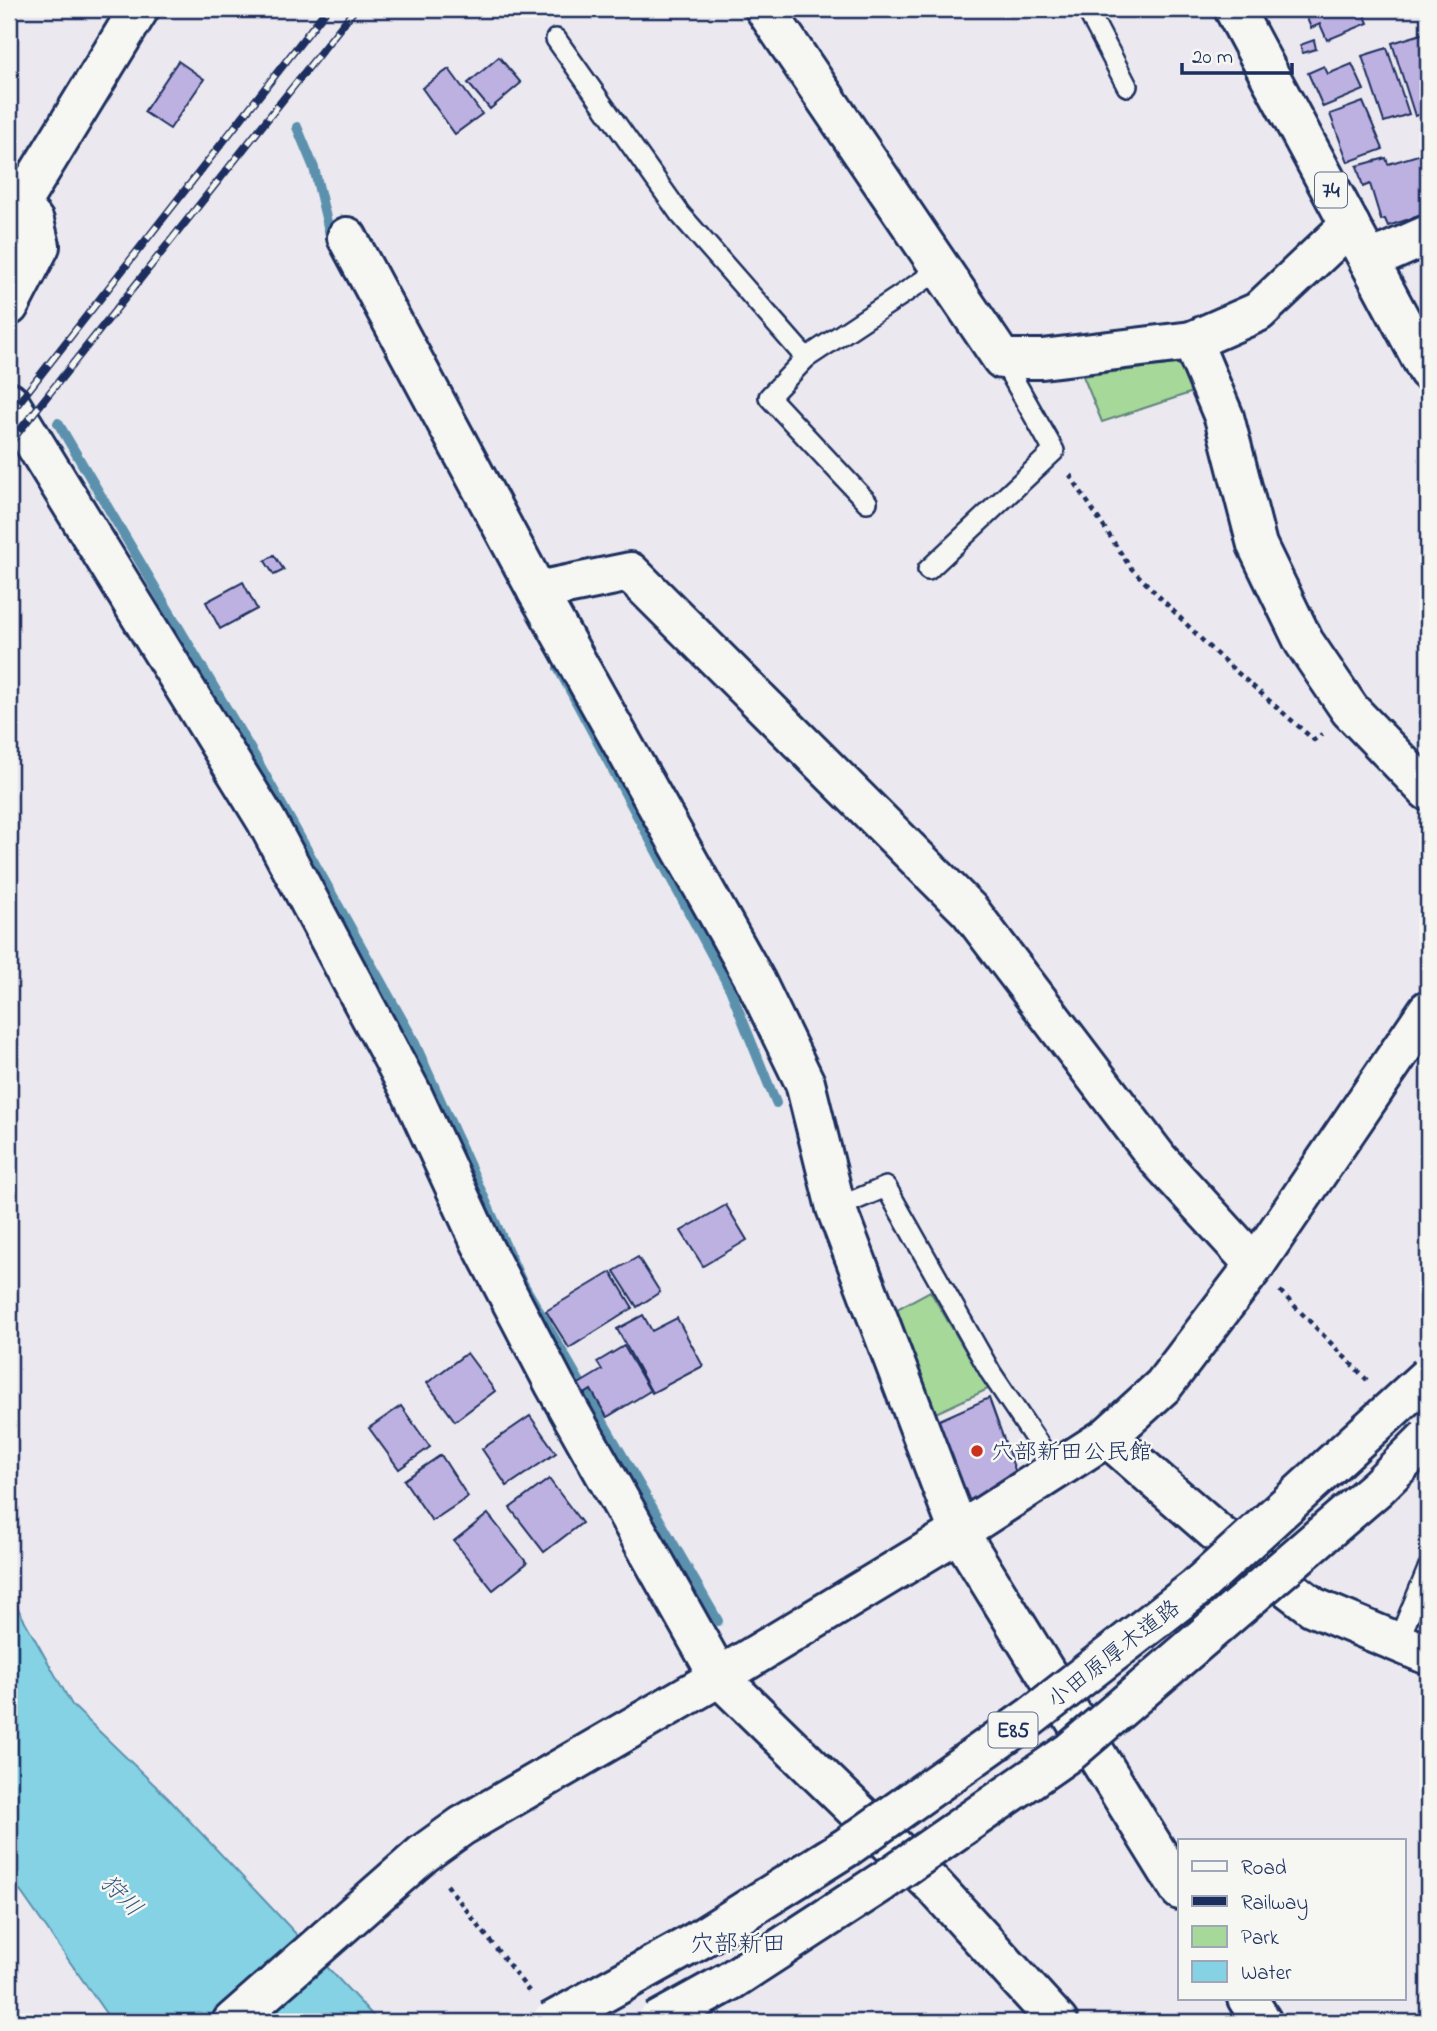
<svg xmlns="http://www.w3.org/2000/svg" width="1437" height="2031" font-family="'Indie Flower','Klee One',sans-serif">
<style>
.green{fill:#a6d89a;stroke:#60847c;stroke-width:2}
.water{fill:#85d2e4;stroke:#5b91ae;stroke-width:2}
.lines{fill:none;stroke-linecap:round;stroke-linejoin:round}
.stream{stroke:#5b91ae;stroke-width:10}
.building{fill:#bdb1e2;stroke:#1b2f5e;stroke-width:2}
.lane-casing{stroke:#1b2f5e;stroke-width:24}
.street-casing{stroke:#1b2f5e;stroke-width:44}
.secondary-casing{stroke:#1b2f5e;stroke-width:44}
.primary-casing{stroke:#1b2f5e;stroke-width:44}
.path{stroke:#1b2f5e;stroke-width:4.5;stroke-dasharray:5 5;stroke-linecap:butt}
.lane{stroke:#f6f6f2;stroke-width:19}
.street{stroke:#f6f6f2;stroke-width:38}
.secondary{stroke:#f6f6f2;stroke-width:38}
.primary{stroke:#f6f6f2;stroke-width:38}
.rail-casing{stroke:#1b2f5e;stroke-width:8}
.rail{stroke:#f6f6f2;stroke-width:5;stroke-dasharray:16;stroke-linecap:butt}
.highway-bridge-casing{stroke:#1b2f5e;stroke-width:44;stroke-linecap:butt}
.highway-bridge{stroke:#f6f6f2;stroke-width:38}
.poi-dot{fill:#c8321e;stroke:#f6f6f2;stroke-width:2.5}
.labels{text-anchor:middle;stroke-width:5;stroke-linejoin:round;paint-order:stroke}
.shield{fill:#f6f6f2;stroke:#5d6b8a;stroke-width:2}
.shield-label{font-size:21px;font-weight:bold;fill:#1b2f5e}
.poi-label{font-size:23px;fill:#1b2f5e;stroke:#f6f6f2;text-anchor:start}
.street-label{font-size:23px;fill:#1b2f5e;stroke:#f6f6f2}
.water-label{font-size:24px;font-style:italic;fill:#365880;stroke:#f6f6f2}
.neighbourhood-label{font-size:24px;fill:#1b2f5e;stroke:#f6f6f2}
</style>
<rect width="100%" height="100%" fill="#ebe8ef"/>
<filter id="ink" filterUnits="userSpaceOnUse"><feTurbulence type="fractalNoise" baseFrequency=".0143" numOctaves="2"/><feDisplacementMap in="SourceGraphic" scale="14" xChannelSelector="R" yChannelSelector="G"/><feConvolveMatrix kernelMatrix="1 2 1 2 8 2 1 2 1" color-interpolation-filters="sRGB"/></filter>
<g filter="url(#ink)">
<g class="green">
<polygon points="1190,362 1199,390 1102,422 1083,376"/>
<polygon points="930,1291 988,1389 936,1413 897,1309"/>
</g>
<polygon class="water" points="9,1593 72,1705 168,1798 379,2022 112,2022 9,1875"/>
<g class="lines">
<g class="stream">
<polyline points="297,127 314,168 332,243"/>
<polyline points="58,423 254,755 413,1039 521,1280 718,1621"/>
<polyline points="558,668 730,989 776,1103"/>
</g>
</g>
<g class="building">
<polygon points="1303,9 1362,9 1368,23 1327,40 1320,24 1311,28"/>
<polygon points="1428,32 1428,112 1415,116 1392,43"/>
<polygon points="1314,40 1316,49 1303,53 1300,45"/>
<polygon points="1387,48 1409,114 1384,122 1362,56"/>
<polygon points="499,57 521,83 490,109 468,83"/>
<polygon points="178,61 204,79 170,129 144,112"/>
<polygon points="1352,64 1364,90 1323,107 1308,73 1324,66 1328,74"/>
<polygon points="449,69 482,114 455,134 422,88"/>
<polygon points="1363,102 1383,149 1348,162 1330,114"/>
<polygon points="1428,152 1428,213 1388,226 1385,219 1381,220 1370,184 1363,187 1357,166 1386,158 1388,164"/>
<polygon points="274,555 284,570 274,575 265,561"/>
<polygon points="243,582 257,609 220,629 206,602"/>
<polygon points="726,1205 747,1240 703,1266 681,1231"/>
<polygon points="638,1257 660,1292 637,1307 614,1271"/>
<polygon points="611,1272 633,1308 569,1348 546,1311"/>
<polygon points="643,1315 652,1331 677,1318 703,1366 652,1393 617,1329"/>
<polygon points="624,1346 650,1391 607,1417 591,1390 583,1395 577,1385 602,1370 597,1362"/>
<polygon points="467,1353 495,1391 455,1421 427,1383"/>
<polygon points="989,1398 1019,1481 966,1513 937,1421"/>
<polygon points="401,1406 430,1447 399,1469 369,1428"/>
<polygon points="530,1416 556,1453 507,1486 482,1449"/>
<polygon points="441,1455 468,1497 432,1521 404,1480"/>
<polygon points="549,1479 582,1523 544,1552 510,1508"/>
<polygon points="488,1514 527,1563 493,1590 454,1541"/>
</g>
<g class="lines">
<defs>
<g id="lane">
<polyline points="1087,9 1127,86"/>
<polyline points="556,39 680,214 806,358"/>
<polyline points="867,502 769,397 806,358 942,268"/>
<polyline points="928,570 1054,451 1002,359"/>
<polyline points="836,1208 886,1187 991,1373 1056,1470"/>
<polyline points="1397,1644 1428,1569"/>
</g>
<g id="street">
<polyline points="765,9 1002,359 1042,359 1192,341"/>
<polyline points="1350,225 1258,312 1192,341 1224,417 1257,545 1304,642 1350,710 1428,791"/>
<polyline points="347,237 537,591 756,982 805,1083 836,1208 959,1532 1180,1890"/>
<polyline points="1369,261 1428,235"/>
<polyline points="9,306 40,246 34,221 20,205"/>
<polyline points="9,402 266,820 412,1094 480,1241 555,1385 719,1677 935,1887 1058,2022"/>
<polyline points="537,591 630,572 970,911 1158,1159 1255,1265"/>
<polyline points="1107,1437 1217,1533 1313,1607 1428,1655"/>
<polyline points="1247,1998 1262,2022"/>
<polyline points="232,2022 423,1854 462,1826 719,1677 959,1532 1107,1437 1163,1386 1255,1265 1428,1010"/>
</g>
<polyline id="secondary" points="9,222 139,9"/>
<polyline id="primary" points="1234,9 1428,371"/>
</defs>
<use href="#lane" class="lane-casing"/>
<use href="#street" class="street-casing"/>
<use href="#secondary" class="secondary-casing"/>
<use href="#primary" class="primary-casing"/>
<g class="path">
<polyline points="1070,475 1130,567 1213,651 1314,740 1322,734"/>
<polyline points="1280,1291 1367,1380"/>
<polyline points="447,1885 529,1991"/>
</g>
<use href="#lane" class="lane"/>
<use href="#street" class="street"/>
<use href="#secondary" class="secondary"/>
<use href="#primary" class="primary"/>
<defs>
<g id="rail">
<polyline points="9,415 327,9"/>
<polyline points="9,444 355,9"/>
</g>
</defs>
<use href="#rail" class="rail-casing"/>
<use href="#rail" class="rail"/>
<defs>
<g id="highway-bridge">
<polyline points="551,2022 697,1941 847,1847 1032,1716 1196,1588 1428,1376"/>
<polyline points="656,2022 730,1981 882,1882 1071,1751 1378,1487 1428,1437"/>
</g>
</defs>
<use href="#highway-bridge" class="highway-bridge-casing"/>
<use href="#highway-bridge" class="highway-bridge"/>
</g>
</g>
<circle class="poi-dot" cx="977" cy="1451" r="7"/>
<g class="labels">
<g class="shield">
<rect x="1315" y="172.5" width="32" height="35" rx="5"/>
<rect x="988.5" y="1712.5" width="49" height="35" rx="5"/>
</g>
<g class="shield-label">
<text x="1331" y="197">74</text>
<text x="1013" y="1737">E85</text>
</g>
<g class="poi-label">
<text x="991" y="1459">穴部新田公民館</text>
</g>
<g class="street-label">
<text transform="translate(1113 1653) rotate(-38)" y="8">小田原厚木道路</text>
</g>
<g class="water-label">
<text transform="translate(122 1895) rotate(45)" y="8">狩川</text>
</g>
<g class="neighbourhood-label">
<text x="738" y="1951">穴部新田</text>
</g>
</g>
<rect width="1437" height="2031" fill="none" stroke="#f6f6f2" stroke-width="35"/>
<rect x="18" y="18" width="1402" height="1996" fill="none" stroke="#1b2f5e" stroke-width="2.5" filter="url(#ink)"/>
<rect x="1178" y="1839" width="228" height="161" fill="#f6f6f2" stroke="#9ea6b7" stroke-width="2"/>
<rect x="1192" y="1861" width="35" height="10" fill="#f6f6f2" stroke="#9ea6b7" stroke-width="2"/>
<text x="1241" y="1874" font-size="21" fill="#1b2f5e">Road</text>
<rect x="1192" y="1896" width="35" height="10" fill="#1b2f5e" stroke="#9ea6b7" stroke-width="2"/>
<text x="1241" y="1909" font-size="21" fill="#1b2f5e">Railway</text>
<rect x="1192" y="1926" width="35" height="21" fill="#a6d89a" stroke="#9ea6b7" stroke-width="2"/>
<text x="1241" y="1944" font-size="21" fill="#1b2f5e">Park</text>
<rect x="1192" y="1961" width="35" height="21" fill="#85d2e4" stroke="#9ea6b7" stroke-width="2"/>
<text x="1241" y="1979" font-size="21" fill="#1b2f5e">Water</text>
<path d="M1182 63v10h110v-10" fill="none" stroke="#1b2f5e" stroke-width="3.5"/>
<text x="1192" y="63" font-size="21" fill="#1b2f5e" stroke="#f6f6f2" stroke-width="5" paint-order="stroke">20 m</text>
</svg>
